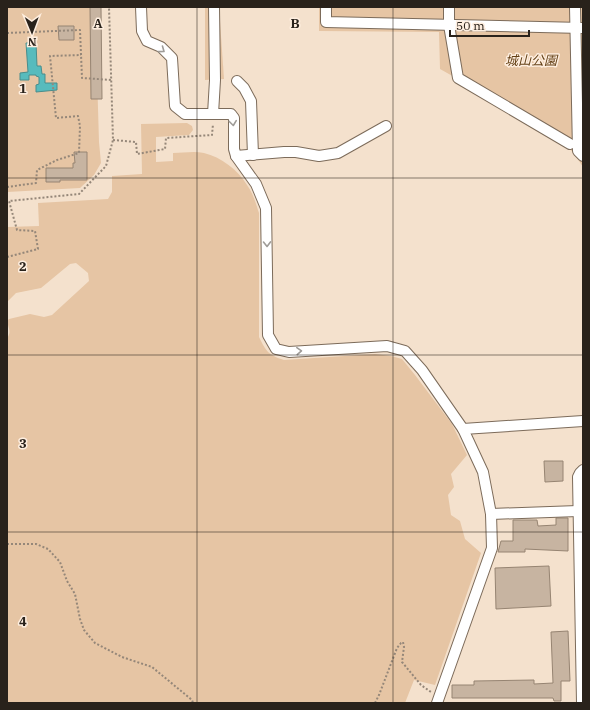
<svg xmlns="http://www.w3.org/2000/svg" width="590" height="710" font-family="'IBM Plex Serif','Noto Sans JP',serif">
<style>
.green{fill:#e6c5a4}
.water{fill:#57bbbd;stroke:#498d8c}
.building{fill:#c7b4a1;stroke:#968472}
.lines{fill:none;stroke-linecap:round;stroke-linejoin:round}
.minor-casing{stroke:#7c6b5a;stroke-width:12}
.path{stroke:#958779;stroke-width:2;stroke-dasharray:2 2;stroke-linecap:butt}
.minor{stroke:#fff;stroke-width:10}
.oneway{stroke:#9f9c98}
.grid{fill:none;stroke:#29221b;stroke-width:1;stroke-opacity:0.55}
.labels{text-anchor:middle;stroke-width:3;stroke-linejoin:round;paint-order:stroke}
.park-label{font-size:13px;font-style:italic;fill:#644117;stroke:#feeedf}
.grid-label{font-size:13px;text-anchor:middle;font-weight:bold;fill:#29221b;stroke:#feeedf;stroke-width:3;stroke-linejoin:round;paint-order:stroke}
</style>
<rect width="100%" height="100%" fill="#f4e1cd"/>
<g class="green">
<polygon points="7,7 95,7 99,142 101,163 94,175 80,188 7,192"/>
<polygon points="205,7 219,7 224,79 205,80"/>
<polygon points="319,7 583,7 583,167 575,155 558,135 440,69 439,32 319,31"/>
<path d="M187,123L192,126L193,130L189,135L156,137V162L173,161V153C183,153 194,151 204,153C221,157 238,170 247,185C253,193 256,204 259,213V337C266,351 268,355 284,360L375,354L391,356L402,359L415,375L452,424L467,455L451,474L454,487L448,495L451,515L460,521L465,539L481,553L435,685L414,680L405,703H7V338C12,332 8,327 7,321L9,319L30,314L44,317L52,315L89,281L88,273L76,263L70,264L41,288L16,293L7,302V227L39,226L38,203L108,199L112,192V176L142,174L141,124Z"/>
</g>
<polygon class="water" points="26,43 36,43 37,66 41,66 42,74 45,74 45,83 57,83 57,90 36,92 36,85 39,84 39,77 36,76 36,75 29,75 29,80 20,80 20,73 28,72"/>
<g class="building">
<polygon points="90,7 101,7 102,99 91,99"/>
<polygon points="58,26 74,26 74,40 59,40"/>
<polygon points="74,152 87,152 87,180 60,180 60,182 46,182 46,168 73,168 73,163 75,163"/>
<polygon points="544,461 563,461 563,481 545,482"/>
<polygon points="556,518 568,518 568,551 525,549 525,552 498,552 501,541 513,541 513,520 537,520 538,526 556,525"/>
<polygon points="549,566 551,606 496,609 495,568"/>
<polygon points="568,631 570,681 561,681 561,701 554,701 553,698 452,698 452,685 474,685 474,681 534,680 534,684 553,683 551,632"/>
</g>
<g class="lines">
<defs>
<g id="minor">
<polyline points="141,7 142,31 147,41 161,47 172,58 175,106 185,114 231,114 234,118 234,149 236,156 256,184 266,208 268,335 276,349 289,352 387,346 405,351 422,370 463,429 483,472 491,514 492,548 437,703"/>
<polyline points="326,7 326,22 583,28"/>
<polyline points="449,7 449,25 458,78 570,144"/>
<polyline points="575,7 578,151 583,156"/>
<polyline points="237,81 244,88 251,101 253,155"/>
<polyline points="213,114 215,80 214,7"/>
<polyline points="236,156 284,152 296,152 319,156 338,153 386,126"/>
<polyline points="463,429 583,421"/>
<polyline points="491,514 578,511"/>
<polyline points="582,703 578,477 580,473 583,470"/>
</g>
</defs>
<use href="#minor" class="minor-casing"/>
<g class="path">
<polyline points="7,33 80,30 82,78 112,80"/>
<polyline points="113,140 136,142 137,154 165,149 166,138 212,135 213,124"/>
<polyline points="7,187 36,183 37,170 57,160 79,153 80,126 78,116 56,118 50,56 81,55"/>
<polyline points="7,257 38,249 35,231 17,230 9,201 79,194 106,166 113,140 109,7"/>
<polyline points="7,544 36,544 48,549 60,562 67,581 75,594 80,619 84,630 95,643 122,657 152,667 192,700 193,703"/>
<polyline points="375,703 379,695 397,648 401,643 403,642 404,647 402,662 421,685 431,692"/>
</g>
<use href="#minor" class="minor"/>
</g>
<defs><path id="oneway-chevron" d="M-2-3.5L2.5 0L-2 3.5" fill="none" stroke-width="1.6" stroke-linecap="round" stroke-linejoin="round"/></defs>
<g class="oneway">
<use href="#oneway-chevron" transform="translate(162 50) rotate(36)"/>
<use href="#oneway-chevron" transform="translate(233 123) rotate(83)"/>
<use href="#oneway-chevron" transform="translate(267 244) rotate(89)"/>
<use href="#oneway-chevron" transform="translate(299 351) rotate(-3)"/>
</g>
<path class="grid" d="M197,7V703M393,7V703M7,178H583M7,355H583M7,532H583"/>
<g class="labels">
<g class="park-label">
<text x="531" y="65">城山公園</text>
</g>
</g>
<g class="grid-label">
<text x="98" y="28">A</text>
<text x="295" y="28">B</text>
<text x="23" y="93">1</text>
<text x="23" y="271">2</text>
<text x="23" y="448">3</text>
<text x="23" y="626">4</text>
</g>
<rect width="590" height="710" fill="none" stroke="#29221b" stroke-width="16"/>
<g transform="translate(32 32) rotate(179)" stroke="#feeedf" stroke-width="3" paint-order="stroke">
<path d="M0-3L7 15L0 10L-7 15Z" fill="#29221b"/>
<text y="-6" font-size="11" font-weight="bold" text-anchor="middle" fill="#29221b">N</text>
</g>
<path d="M450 30v6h79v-6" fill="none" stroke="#29221b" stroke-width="2"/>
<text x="456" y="30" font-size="12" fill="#29221b" stroke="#feeedf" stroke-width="3" paint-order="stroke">50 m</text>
</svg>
